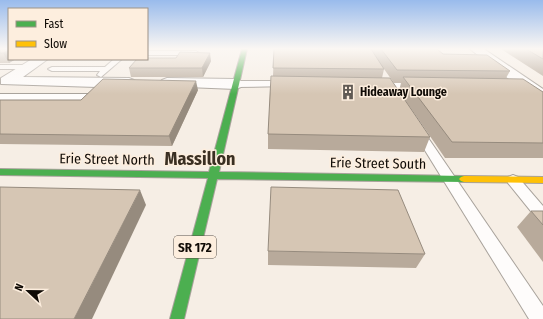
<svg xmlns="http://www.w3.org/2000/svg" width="543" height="319" font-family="'Fira Sans Condensed',sans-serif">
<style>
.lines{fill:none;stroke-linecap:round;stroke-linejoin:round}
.lane-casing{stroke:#a8a29b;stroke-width:2}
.street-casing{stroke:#a8a29b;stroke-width:2}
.fast-casing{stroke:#a8a29b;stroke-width:2}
.slow-casing{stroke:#a8a29b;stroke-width:2}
.lane{fill:#fefcfb;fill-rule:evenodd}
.street{fill:#fefcfb;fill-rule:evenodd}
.fast{fill:#4caf50;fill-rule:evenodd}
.slow{fill:#ffc107;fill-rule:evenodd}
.wall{fill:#b8aa9b}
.shaded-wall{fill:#968b7e}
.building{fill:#d6c6b4;stroke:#968b7e}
.labels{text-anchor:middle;stroke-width:3;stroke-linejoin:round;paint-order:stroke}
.far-poi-label{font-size:12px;font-weight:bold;fill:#100b06;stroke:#fdeede;text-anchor:start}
.shield{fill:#fdeede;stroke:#574f47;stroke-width:1}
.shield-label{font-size:13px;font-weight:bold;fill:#100b06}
.street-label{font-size:14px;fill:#100b06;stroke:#fdeede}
.district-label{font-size:18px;font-weight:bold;fill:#3a2f22;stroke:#fdeede}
</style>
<rect width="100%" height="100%" fill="#f6eee5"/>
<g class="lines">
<defs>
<g id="lane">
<polygon points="147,51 196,51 199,53 196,55 147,55"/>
<polygon points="114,59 122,59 101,77 97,75 100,71 52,71 48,69 52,67 105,67"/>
<polygon points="0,65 29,65 33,67 29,69 0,69"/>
<polygon points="287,81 290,82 290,86 236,87 232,84 236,81"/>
<polygon points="379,82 417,83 421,86 417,89 376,87 376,83"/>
<polygon points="0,94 88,94 93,97 88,100 0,100"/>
<polygon points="418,128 422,129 543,306 543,319 529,319 413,131"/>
<polygon points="513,175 518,177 543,206 543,222 538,220 508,183 507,180 508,177"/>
</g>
<g id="street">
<polygon points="470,49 484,49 543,89 543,102 537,101"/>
<polygon points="32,59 48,59 23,77 129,78 134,80 137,83 134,86 129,88 1,84 1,78"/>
<polygon points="167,78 236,79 241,81 244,84 241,87 236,89 162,86 159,83 162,80"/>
</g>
<polygon id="fast" points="242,49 247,49 219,172 464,176 467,177 469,179 467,181 464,182 217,179 184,319 170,319 208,178 0,175 0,169 209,172"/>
<polygon id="slow" points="464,176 543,177 543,183 464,182 461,181 459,179 461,177"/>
</defs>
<use href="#lane" class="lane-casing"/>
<use href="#street" class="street-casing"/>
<use href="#fast" class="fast-casing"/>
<use href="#slow" class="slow-casing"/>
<use href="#lane" class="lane"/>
<use href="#street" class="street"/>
<use href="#fast" class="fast"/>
<use href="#slow" class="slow"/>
</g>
<g class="wall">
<polygon points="0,49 9,59 16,59 9,63 0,63"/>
<polygon points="274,49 437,49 443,54 510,71 506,78 543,92 543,158 445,158 399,91 401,83 394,83 384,69 382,78 430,137 424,152 268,149 268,134 273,76"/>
<polygon points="501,49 543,49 543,76"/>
<polygon points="211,61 203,77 131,77 129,68"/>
<polygon points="198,90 172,146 0,144 0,100 81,100"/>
<polygon points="531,211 543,211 543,262 517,227"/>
<polygon points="268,251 425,254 416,268 268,265"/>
</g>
<g class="shaded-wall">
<polygon points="9,50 9,59 16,59 9,63 3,53"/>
<polygon points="210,53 211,61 203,77 202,68"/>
<polygon points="196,81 198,90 172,146 169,136"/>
<polygon points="140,190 146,205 92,319 74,319"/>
</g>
<g class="building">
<polygon points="0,49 9,49 9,50 3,53 0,53"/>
<polygon points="274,49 371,49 384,69 273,68"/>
<polygon points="381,49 437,49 443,54 487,55 510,71 397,70"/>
<polygon points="526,49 543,49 543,59"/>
<polygon points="180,52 210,53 202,68 129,68 137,59 147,59 147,58 176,58"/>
<polygon points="271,76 390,78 430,137 268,134"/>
<polygon points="403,77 523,79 543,92 543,143 452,142"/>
<polygon points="103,79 196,81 169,136 0,134 0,100 81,100"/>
<polygon points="0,187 140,190 74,319 0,319"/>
<polygon points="271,187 398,190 425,254 268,251"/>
<polygon points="531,211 543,211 543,225"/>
</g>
<linearGradient id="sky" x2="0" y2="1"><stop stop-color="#99bbec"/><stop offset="0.52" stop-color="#fbf7f3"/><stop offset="1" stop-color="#fbf7f3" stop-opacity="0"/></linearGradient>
<rect width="543" height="94" fill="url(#sky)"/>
<defs>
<symbol id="building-bare" viewBox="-9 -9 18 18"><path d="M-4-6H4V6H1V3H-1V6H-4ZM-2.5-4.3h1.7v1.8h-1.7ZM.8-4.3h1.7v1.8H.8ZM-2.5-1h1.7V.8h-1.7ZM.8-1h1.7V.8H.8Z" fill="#605a54" stroke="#fdeede" stroke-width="2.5" paint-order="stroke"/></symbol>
</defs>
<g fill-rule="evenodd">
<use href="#building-bare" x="337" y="81" width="22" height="22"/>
</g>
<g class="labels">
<g class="far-poi-label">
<text x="360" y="96">Hideaway Lounge</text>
</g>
<rect class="shield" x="174" y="236" width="42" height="22" rx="3"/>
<g class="shield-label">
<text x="195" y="252">SR 172</text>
</g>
<g class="street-label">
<text transform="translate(107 159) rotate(1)" y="5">Erie Street North</text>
<text transform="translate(378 163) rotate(1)" y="5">Erie Street South</text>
</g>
<g class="district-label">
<text x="200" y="165">Massillon</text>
</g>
</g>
<rect x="8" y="8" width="140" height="52" fill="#fdeede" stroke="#9e9388"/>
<rect x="16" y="21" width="20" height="6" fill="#4caf50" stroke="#9e9388"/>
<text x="44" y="28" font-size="12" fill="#100b06">Fast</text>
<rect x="16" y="41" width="20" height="6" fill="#ffc107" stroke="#9e9388"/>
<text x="44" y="48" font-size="12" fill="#100b06">Slow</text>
<g transform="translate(28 291) rotate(292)" stroke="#fdeede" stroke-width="3" paint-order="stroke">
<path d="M0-3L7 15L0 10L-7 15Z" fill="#100b06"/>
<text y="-6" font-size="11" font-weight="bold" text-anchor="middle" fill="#100b06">N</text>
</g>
</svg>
